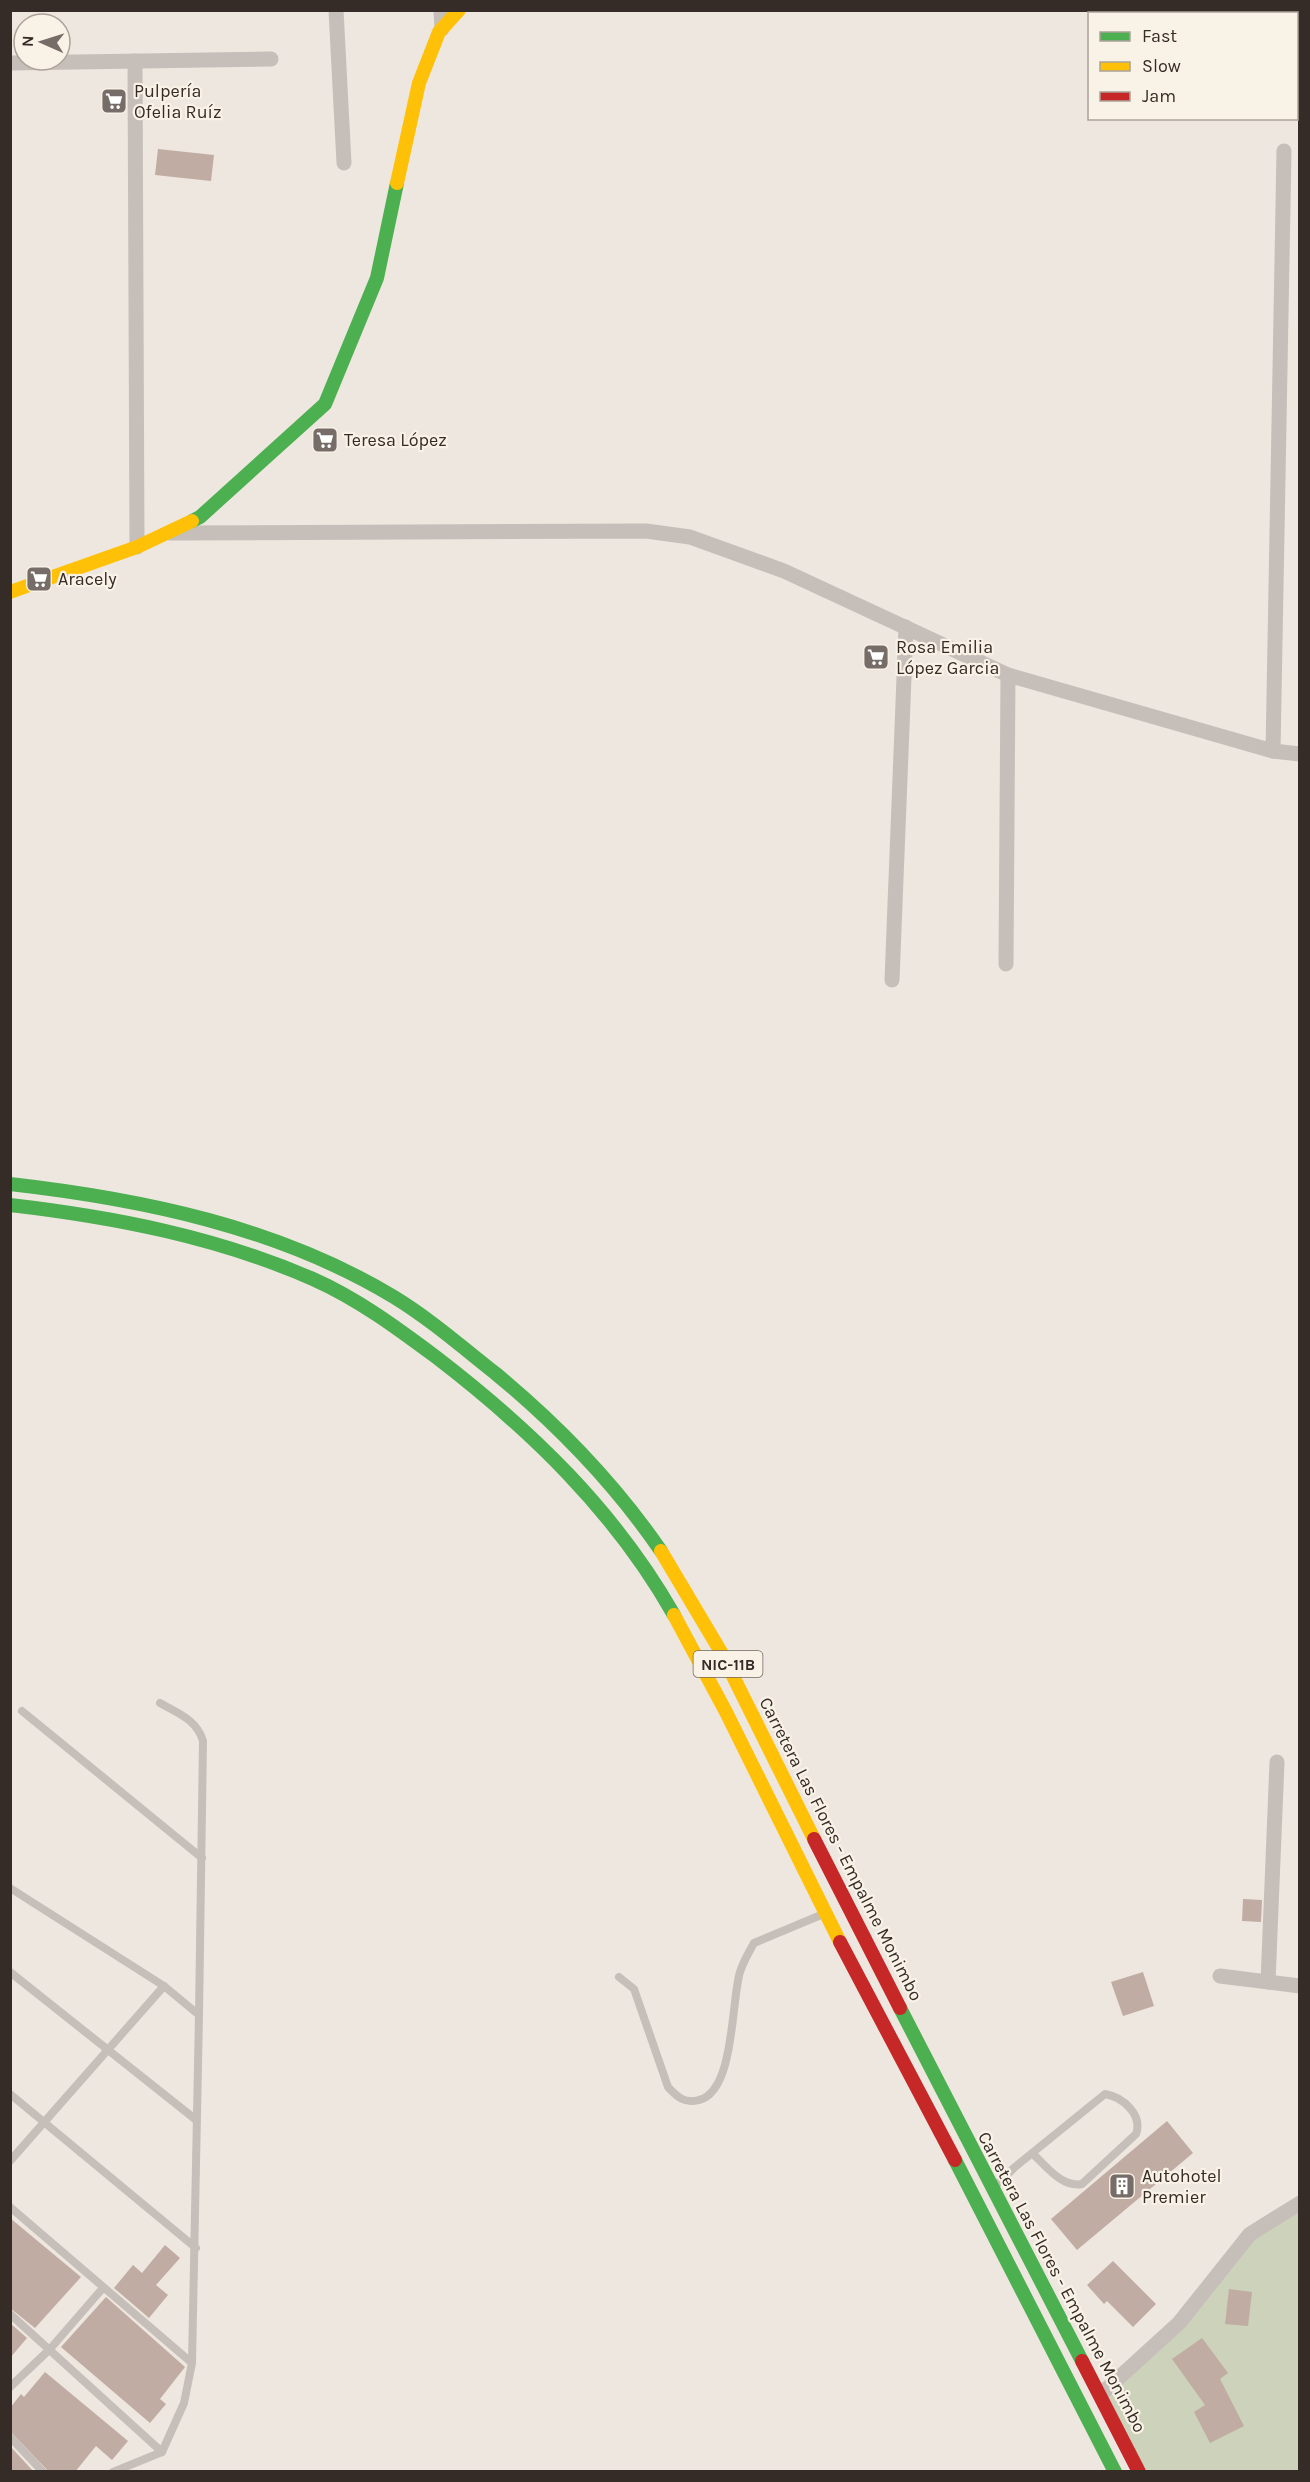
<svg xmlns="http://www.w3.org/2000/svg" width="1310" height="2482" font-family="Karla,sans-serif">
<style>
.green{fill:#cdd2ba}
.building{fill:#c0aca2}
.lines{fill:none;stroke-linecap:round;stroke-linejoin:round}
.lane{stroke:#c6bfb9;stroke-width:8}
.street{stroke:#c6bfb9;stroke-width:15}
.fast{stroke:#4caf50;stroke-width:14}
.slow{stroke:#ffc107;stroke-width:14}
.jam{stroke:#c62828;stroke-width:14}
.labels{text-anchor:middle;stroke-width:4.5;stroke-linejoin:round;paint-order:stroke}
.shield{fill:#f9f2e7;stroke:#706761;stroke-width:1.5}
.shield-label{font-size:16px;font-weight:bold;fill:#362c27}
.poi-label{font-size:18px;fill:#362c27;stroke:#f9f2e7;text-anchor:start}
.street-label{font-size:18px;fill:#362c27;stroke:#f9f2e7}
</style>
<rect width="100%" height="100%" fill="#ede7e0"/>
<polygon class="green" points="1299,2203 1299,2471 1139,2471 1101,2394 1133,2366 1250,2234"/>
<g class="building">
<polygon points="158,149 214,155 211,181 155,175"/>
<polygon points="1243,1899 1262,1900 1261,1922 1242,1921"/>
<polygon points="1143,1972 1154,2006 1123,2016 1111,1982"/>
<polygon points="1167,2121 1193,2153 1077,2250 1051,2219"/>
<polygon points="10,2218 81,2277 35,2328 10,2308"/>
<polygon points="165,2245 180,2258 156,2285 168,2295 149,2318 114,2288 133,2265 142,2273"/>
<polygon points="1113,2261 1156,2304 1133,2327 1107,2301 1104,2304 1087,2285"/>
<polygon points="1229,2289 1252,2292 1248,2326 1225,2324"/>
<polygon points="106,2297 185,2367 160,2399 166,2404 150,2423 61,2347"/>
<polygon points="10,2323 27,2338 10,2358"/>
<polygon points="1202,2338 1228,2373 1220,2379 1244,2426 1210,2443 1194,2412 1205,2405 1172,2359"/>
<polygon points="45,2372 128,2441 112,2460 96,2446 75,2472 49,2472 10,2431 10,2408 21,2394 24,2397"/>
<polygon points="10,2446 34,2472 10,2472"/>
</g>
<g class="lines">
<g class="lane">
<path d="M160,1703C179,1714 197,1720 203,1741L199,2015"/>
<polyline points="22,1711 202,1858"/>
<polyline points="10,1888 164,1986 199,2015 192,2363 184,2403 162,2452 113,2472"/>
<polyline points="10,1972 195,2119"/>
<path d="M619,1977L634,1989L668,2087C677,2097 685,2104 699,2100C735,2091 731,2001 740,1972C743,1962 749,1952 754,1943L821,1915"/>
<polyline points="10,2094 196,2248"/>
<polyline points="10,2161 164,1986"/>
<path d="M995,2186L1015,2167L1105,2094C1123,2097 1143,2115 1136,2134L1082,2184C1062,2188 1046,2166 1032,2153"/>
<polyline points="10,2207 192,2363"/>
<polyline points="10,2314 162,2452"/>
<polyline points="10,2387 50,2349 103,2288"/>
<polyline points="10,2437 43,2472"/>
</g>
<g class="street">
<polyline points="336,10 344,163"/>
<polyline points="441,10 442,29"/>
<polyline points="135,61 137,547"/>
<polyline points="10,63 271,59"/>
<polyline points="170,533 646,531 690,537 784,571 1008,675 1273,751 1300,754"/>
<polyline points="1273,751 1284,151"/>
<polyline points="1006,964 1008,675"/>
<polyline points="892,980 906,627"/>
<polyline points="1220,1976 1300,1986"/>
<polyline points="1268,1982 1277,1762"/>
<polyline points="1101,2394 1179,2323 1250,2234 1300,2203"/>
</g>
<g class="fast">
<polyline points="192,521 200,517 325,404 377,278 397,183"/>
<path d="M10,1184C142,1199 278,1227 394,1297C430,1319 462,1347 495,1373C558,1425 615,1484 661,1551"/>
<path d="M10,1205C114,1217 217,1237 313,1279C358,1299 397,1328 436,1357C531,1430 615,1511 674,1615"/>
<polyline points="900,2008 1082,2361"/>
<polyline points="955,2160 1115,2472"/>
</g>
<g class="slow">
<polyline points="397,183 419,83 439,32 459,10"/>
<polyline points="10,592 137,547 192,521"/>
<polyline points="661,1551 721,1652 814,1839"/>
<polyline points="674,1615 726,1712 840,1942"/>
</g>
<g class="jam">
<polyline points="814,1839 900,2008"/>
<polyline points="840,1942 955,2160"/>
<polyline points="1082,2361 1139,2472"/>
</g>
</g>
<defs>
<symbol id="supermarket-square" viewBox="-11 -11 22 22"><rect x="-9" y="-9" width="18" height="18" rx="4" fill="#766d68" stroke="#f9f2e7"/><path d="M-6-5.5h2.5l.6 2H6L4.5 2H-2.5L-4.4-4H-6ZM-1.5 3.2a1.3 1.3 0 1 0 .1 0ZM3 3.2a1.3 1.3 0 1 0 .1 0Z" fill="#fff"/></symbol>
<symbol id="building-square" viewBox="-11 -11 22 22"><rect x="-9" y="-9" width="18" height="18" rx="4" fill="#766d68" stroke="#f9f2e7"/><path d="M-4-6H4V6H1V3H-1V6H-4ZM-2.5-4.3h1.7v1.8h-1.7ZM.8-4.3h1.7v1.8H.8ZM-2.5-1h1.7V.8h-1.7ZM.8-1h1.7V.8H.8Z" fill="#fff"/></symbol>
</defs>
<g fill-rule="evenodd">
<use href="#supermarket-square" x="99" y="86" width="30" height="30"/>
<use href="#supermarket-square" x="310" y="425" width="30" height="30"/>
<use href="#supermarket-square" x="24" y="564" width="30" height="30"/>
<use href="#supermarket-square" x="861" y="642" width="30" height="30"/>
<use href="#building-square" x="1107" y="2171" width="30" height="30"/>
</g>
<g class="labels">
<rect class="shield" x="693.5" y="1651" width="69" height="26" rx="4.5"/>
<g class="shield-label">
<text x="728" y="1670">NIC-11B</text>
</g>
<g class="poi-label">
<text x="134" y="97">Pulpería<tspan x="134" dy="21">Ofelia Ruíz</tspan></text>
<text x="344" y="446">Teresa López</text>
<text x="58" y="585">Aracely</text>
<text x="896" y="653">Rosa Emilia<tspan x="896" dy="21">López Garcia</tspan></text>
<text x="1142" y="2182">Autohotel<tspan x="1142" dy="21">Premier</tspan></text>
</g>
<g class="street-label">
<text transform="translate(841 1849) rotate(63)" y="6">Carretera Las Flores - Empalme Monimbo</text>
<text transform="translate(1062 2282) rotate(62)" y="6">Carretera Las Flores - Empalme Monimbo</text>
</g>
</g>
<rect width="1310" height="2482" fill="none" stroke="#362c27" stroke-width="24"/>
<rect x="1088" y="12" width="210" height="108" fill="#f9f2e7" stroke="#aba39a" stroke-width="1.5"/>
<rect x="1100" y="32" width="30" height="9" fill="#4caf50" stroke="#aba39a" stroke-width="1.5"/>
<text x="1142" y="42" font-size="18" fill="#362c27">Fast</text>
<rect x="1100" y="62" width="30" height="9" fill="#ffc107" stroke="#aba39a" stroke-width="1.5"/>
<text x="1142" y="72" font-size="18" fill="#362c27">Slow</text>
<rect x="1100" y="92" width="30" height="9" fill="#c62828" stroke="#aba39a" stroke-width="1.5"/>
<text x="1142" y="102" font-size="18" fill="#362c27">Jam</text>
<g transform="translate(42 42) rotate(273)"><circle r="28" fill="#f9f2e7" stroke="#aba39a" stroke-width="1.5"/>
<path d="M0-4.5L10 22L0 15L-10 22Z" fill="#766d68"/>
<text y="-9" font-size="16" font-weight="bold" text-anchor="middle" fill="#362c27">N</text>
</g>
</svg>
